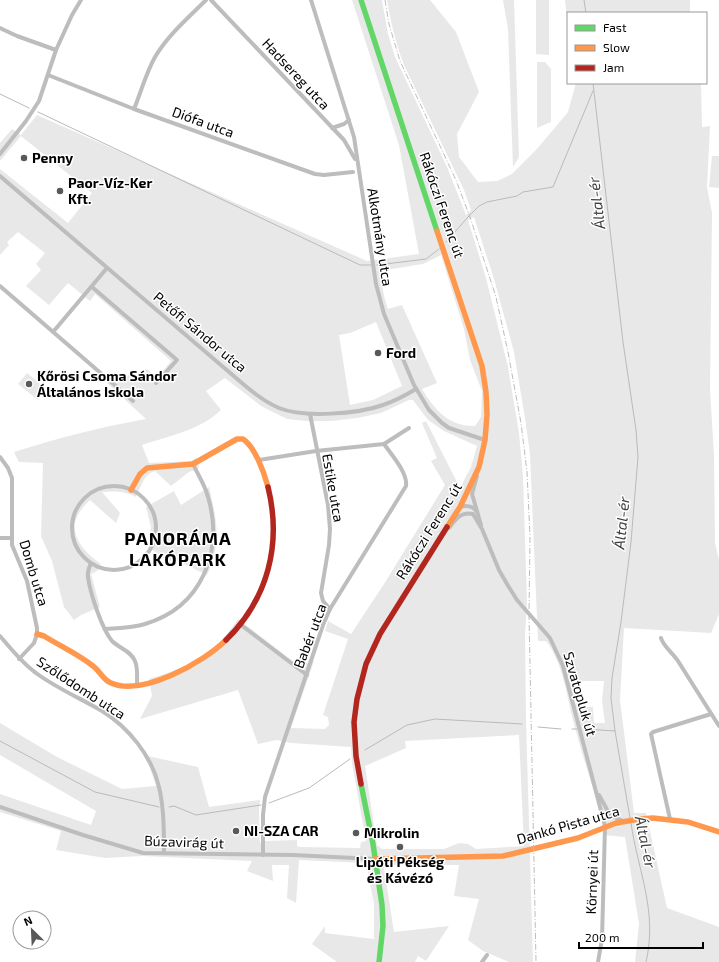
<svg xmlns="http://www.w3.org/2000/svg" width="719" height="962" font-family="'Exo 2',sans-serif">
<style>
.green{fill:#e8e8e8;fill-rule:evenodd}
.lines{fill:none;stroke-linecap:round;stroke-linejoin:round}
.stream{stroke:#bababa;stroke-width:1}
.street{stroke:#bdbdbd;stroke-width:4}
.fast{stroke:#63d668;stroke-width:5.5}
.slow{stroke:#ff974d;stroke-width:5.5}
.jam{stroke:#b3261e;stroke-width:5.5}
.rail{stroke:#bdbdbd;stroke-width:1;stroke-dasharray:6 2 1 2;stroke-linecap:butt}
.poi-dot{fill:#595959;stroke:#fff;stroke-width:1.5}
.labels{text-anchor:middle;stroke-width:3;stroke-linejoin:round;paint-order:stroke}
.street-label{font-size:14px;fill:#000;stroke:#fff}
.poi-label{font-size:14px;font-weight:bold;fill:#000;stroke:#fff;text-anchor:start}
.water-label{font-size:15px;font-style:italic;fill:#3e3e3e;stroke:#fff}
.district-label{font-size:18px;font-weight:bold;letter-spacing:1px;fill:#000;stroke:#fff}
</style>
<rect width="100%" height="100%" fill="#fff"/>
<g class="green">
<path d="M352,0H382L388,34L395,57L447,167L466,215L471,210L464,190L404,65C396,44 391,23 387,0H430L456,32L479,92L457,134L459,157L478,182L497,181L512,174L536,150L568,112L576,83H700L701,84L702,127L710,126L707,187L712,213L710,389L714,456L715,543L719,560V614L711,633L624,628L620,700L634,813H646L667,908L719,927V962H635L639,924L625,837L603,835L604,824C594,791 583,758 574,724C567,698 563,662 546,641H538L530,454L525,418L514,352L494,279L474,217L468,220L486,278L508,367L519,433L523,476L527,604L525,634L526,719L533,962H509L483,951L468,940L479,899L454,896L459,865H388L384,868L394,932L449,926L426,961L418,956L415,962H337L312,944L325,926V933L374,939V904L366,863L299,860L296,903L287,898L289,865H272L273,881L247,871L252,861L142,856L105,858L56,850L61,831L0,812V794L91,825L96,811L0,755V723L57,757L122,789L156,786L149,765L143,755L198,767L209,807L260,800L259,811L260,843L266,841L297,840V846L299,847L360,848L361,842L366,841L352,763L351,747L291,743L277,740L258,744L238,690L140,719L152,696L149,679C172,672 196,664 214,648C223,640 231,629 238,619L298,665L314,661L291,728L325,729L329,725L328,717L323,715L348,639L325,631L328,621L351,634L384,584L445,485L431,461L437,458L422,423L426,421L460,488L471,467L477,446L444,431L428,420L413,400H409L381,413L357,418L332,421H306L287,419L261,406L225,378L206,391L221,410C200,430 169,436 142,445L149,463L191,461L196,458L199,465L198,469L189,472L171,486L155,471C143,475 141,487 136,497C125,491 114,491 102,492L120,513L116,523L90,500C63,525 75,545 101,564L97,571L91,574L100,607L81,615L74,620L64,607L52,561L41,536L43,463L19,462L14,452C58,438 101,427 146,419L107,383L147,369L157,378L171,361L95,294L90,301L68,283L49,305L26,286L41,270L36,264L45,253L18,232L7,242L9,245L0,255V169L68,223L92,193L21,136L0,161V143L12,129L21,135L37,115L367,261L419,254L399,145ZM441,255L464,329L470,360L482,391L481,417L475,426C449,427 434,409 422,389L437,383L402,305L388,309L385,300L379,271L423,264ZM376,322L402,386L373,400L350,405L339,335L350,333ZM571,681H604L602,701L605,723H594L593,707H585L575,703ZM519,735L524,846L476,849L468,844L459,843L444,849H382L377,845L365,766L406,748L405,741Z"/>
<polygon points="503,0 514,0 519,157 513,167 508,29"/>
<polygon points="536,0 549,0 549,55 536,54"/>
<polygon points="565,0 690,0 690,13 568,13 568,29"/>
<polygon points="537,62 545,62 551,69 551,122 537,128"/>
<polygon points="712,156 719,156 719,188 709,187"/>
<polygon points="27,373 47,390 38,400 18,384"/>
<path d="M209,487C217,521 222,543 207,575L178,561L173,566L148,546L151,527L146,507L174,491L181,505Z"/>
</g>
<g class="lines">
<g class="stream">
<polyline points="584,0 586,13"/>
<polyline points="593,83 623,342 636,430 638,457 631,542 621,622 612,678 611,698 615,731 630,818"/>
<polyline points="0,94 29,108"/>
<polyline points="38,112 360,265 371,265"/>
<polyline points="446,242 468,217 479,206 487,202 517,196 523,192 553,187 593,91"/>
<polyline points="377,265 426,259 439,249"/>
<polyline points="538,727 561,729"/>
<polyline points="572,729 577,729"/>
<polyline points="584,729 615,731"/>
<polyline points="0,741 95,792 159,807"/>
<polyline points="365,750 407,725 435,719 522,724"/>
<polyline points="269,803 309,788 350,759"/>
<polyline points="169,807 174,806 196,815 261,805"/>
<path d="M631,823C638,872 658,911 646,962"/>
</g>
<g class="street">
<polyline points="211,0 344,140 355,159"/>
<polyline points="311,0 354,137 376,284 384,314 414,385 429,410 442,423 449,428 485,440"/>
<polyline points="0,28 17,36 56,50"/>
<polyline points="48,75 134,109 315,174 324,175 353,172"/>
<path d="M134,109C141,92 146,73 155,57C168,35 188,18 206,0"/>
<polyline points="332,128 344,124 349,120"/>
<polyline points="0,154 26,121 39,101 56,50 72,15 81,0"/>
<path d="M0,176L222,366C240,381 258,399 279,408C303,418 358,414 383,405C395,401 406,395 416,389"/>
<polyline points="0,286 133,401"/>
<polyline points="92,287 177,360 156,383"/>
<polyline points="53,332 107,268"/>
<polyline points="310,414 328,505 330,529 329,545 321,593 323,601 330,609"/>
<polyline points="0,457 8,468 12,478 12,545 27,581 37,628 37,634 34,643 19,659"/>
<polyline points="259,460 316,451 384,444 409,428"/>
<polyline points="477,476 472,494 481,525"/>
<circle cx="114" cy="528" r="42"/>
<path d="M460,507C466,505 473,506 477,512"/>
<path d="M449,528C456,519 461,511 473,514L482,529L499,570L507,584L517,600L550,638L563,666L605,826L602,939L598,962"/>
<polyline points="0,538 11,538"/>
<path d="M91,563C89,568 87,572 88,577C90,593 102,629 112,641C119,648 131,651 135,661C138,668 137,677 137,685"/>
<polyline points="241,625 307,675"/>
<path d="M105,629C118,628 132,628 145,624C202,607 224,551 208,497C205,485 198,475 193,464"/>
<path d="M0,636C11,649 22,663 36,673C56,688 80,698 102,711C128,727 152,756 159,787C164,808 164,832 164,853"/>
<path d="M661,638C663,646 673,653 678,661L719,726"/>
<polyline points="599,795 610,815 623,821"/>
<polyline points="0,807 83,835 143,853 293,855 375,859"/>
<polyline points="670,819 651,734 653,732 711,714"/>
<path d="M263,855V815L265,797L323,625L330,609L406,486C408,473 391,454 384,444"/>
<polyline points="482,962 487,955"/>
</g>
<g class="fast">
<polyline points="361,0 437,231"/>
<polyline points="361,784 373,844 382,905 383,926 379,962"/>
</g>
<g class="slow">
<polyline points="437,231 482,366 486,392 487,415 485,440 479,467 460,507 447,527"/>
<path d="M131,490L140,474L147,468L193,464L237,439H243C255,447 264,472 268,487"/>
<path d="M37,634L44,636C60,646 78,654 93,666C100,671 103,680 111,683C142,697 204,662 226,640"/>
<polyline points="375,859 503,856 578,838 616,823 640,819 653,818 688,822 719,832"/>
</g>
<g class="jam">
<path d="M226,640C268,599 282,544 268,487"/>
<polyline points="361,784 356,756 354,722 357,699 366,664 380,634 447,527"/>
</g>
<polyline class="rail" points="385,0 389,24 400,61 456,180 471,220 496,297 508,352 521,423 527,472 530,536 529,614 536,962"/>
</g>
<g class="poi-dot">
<circle cx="24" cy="158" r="4"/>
<circle cx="60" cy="191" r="4"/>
<circle cx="378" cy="353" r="4"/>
<circle cx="29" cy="384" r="4"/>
<circle cx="236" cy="831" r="4"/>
<circle cx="356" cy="833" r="4"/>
<circle cx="400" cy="847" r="4"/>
</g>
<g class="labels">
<g class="street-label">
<text transform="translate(296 74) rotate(47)" y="5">Hadsereg utca</text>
<text transform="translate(203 122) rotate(20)" y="5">Diófa utca</text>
<text transform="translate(442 205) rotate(71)" y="5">Rákóczi Ferenc út</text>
<text transform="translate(380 237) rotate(81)" y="5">Alkotmány utca</text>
<text transform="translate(200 332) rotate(40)" y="5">Petőfi Sándor utca</text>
<text transform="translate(333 488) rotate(80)" y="5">Estike utca</text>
<text transform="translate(429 531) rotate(-58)" y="5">Rákóczi Ferenc út</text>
<text transform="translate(34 573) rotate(73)" y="5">Domb utca</text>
<text transform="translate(310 636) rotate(-69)" y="5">Babér utca</text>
<text transform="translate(81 688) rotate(33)" y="5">Szőlődomb utca</text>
<text transform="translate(580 694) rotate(74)" y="5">Szvatopluk út</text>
<text transform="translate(568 825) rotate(-16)" y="5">Dankó Pista utca</text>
<text transform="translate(184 842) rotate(2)" y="5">Búzavirág út</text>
<text transform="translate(592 882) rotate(-88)" y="5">Környei út</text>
</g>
<g class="poi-label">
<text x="32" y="163">Penny</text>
<text x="68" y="188">Paor-Víz-Ker<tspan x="68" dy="16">Kft.</tspan></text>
<text x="386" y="358">Ford</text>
<text x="37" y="381">Kőrösi Csoma Sándor<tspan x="37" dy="16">Általános Iskola</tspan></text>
<text x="244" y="836">NI-SZA CAR</text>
<text x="364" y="838">Mikrolin</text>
<text x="400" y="867" text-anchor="middle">Lipóti Pékség<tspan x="400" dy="16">és Kávézó</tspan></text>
</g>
<g class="water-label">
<text transform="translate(597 203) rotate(-97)" y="5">Által-ér</text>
<text transform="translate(622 523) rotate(-84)" y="5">Által-ér</text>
<text transform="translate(645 842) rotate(78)" y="5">Által-ér</text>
</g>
<g class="district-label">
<text x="178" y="545">PANORÁMA<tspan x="178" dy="21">LAKÓPARK</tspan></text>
</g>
</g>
<rect x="567" y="12" width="140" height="72" fill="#ffffff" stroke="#999999"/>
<rect x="575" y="25" width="20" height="6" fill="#63d668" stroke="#999999"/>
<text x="603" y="32" font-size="12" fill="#000000">Fast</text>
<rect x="575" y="45" width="20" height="6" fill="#ff974d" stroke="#999999"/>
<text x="603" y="52" font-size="12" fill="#000000">Slow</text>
<rect x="575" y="65" width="20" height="6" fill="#b3261e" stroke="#999999"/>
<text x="603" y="72" font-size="12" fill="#000000">Jam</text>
<g transform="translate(32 930) rotate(336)"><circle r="19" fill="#ffffff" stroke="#999999"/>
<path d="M0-3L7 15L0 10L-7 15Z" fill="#595959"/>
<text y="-6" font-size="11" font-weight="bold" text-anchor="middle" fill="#000000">N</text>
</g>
<path d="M579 942v6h124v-6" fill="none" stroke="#000000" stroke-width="2"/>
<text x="585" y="942" font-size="12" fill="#000000" stroke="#ffffff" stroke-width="3" paint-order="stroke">200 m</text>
</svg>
